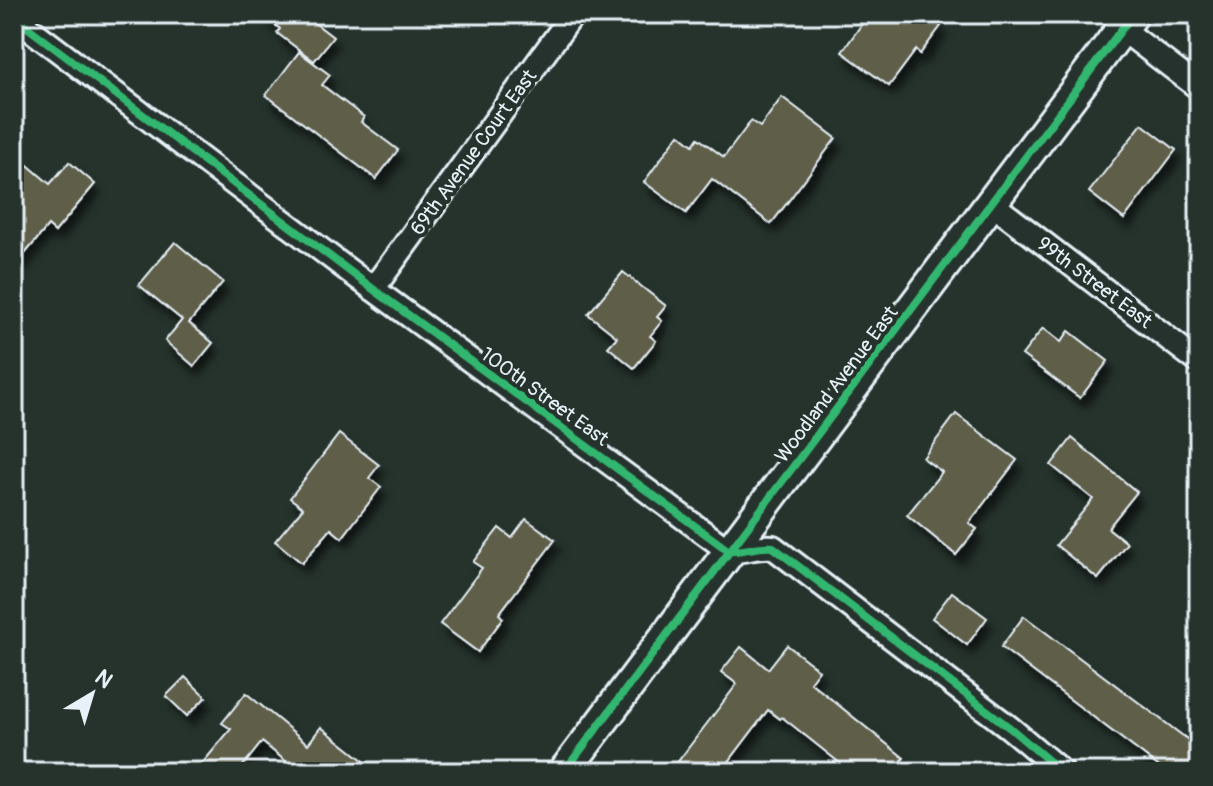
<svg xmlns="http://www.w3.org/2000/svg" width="1213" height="786" font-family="Pangolin,sans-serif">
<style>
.building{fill:#5e5e4a;stroke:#e8f1f8;stroke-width:2;filter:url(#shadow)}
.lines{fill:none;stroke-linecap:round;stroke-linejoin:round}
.street-casing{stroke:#e8f1f8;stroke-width:28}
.secondary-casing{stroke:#e8f1f8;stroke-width:36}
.street{stroke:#26332d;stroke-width:22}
.secondary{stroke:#26332d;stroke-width:30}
.cycleway-casing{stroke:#26332d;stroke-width:13}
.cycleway{stroke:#33b770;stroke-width:8}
.labels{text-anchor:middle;stroke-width:8;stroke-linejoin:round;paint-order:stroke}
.street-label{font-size:20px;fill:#e8f1f8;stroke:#26332d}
</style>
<defs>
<filter id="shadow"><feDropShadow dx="5" dy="9" stdDeviation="4" flood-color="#0009"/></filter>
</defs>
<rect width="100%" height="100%" fill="#26332d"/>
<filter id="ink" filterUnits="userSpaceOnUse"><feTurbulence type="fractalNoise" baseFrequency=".0125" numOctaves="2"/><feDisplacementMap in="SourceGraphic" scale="16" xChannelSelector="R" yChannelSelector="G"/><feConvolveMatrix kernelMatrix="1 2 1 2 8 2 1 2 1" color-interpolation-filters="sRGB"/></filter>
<g filter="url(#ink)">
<g class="building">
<polygon points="262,14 303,14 333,37 314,61 277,33 280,29"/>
<polygon points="869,14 924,14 941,26 920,54 916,50 889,86 842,52"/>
<polygon points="299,52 330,75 322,85 364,117 361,122 398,150 376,179 266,95"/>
<polygon points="782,97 836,138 771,224 712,179 686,213 644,182 679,134 693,145 698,138 724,157 751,121 760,127"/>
<polygon points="1142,124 1176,150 1124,219 1089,192"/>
<polygon points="23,161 50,184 69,162 95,184 55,232 48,226 14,267 14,172"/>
<polygon points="175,242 223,282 189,323 213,343 194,366 165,341 182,320 139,285"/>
<polygon points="623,272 666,306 657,317 662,321 650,336 656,341 634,368 608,347 617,337 588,314"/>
<polygon points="1043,328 1061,342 1069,331 1108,361 1080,398 1022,355"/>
<polygon points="956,414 1017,460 969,523 977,529 956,555 907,515 942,472 923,458"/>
<polygon points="339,434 379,465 369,478 381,487 342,538 331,529 302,563 275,541 303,508 290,498"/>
<polygon points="1072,438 1137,492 1108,528 1127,543 1098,579 1056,545 1093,499 1051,465"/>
<polygon points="526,519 555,540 499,614 503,618 478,652 440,624 482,568 473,562 499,528 512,538"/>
<polygon points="952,592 987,618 967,645 932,618"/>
<polygon points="1024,616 1199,748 1199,772 1166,772 1001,647"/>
<polygon points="787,645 819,670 810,682 904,758 893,772 851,772 782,717 780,719 768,710 721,772 670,772 737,684 721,672 741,647 768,669"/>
<polygon points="185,677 206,697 187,716 166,696"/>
<polygon points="246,693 308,744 321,727 378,772 299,772 262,742 238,772 195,772 231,729 222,723"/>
</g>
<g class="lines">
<defs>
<g id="street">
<path d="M14,17L373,289L729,551C744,552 758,545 773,547L1010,728L1062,772"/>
<polyline points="1122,29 1199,88"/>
<polyline points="991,203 1199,362"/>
<polyline points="373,289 573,14"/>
</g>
<polyline id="secondary" points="564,772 1133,14"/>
</defs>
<use href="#street" class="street-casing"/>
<use href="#secondary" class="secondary-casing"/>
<use href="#street" class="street"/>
<use href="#secondary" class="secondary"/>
<defs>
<g id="cycleway">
<path d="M14,17L373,289L729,551C744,552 758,545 773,547L1010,728L1062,772"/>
<polyline points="564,772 1133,14"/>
</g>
</defs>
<use href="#cycleway" class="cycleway-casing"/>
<use href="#cycleway" class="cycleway"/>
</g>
</g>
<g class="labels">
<g class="street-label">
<text transform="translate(473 152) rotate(-54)" y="7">69th Avenue Court East</text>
<text transform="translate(1095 282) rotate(37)" y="7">99th Street East</text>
<text transform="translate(836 384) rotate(-53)" y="7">Woodland Avenue East</text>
<text transform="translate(545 396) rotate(36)" y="7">100th Street East</text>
</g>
</g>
<rect width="1213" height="786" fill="none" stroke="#26332d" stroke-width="48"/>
<rect x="24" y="24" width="1165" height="738" fill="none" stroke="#e8f1f8" stroke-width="3" filter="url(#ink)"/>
<g transform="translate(92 694) rotate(38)" stroke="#26332d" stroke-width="6" paint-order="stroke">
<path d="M0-6L14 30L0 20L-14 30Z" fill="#e8f1f8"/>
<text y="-12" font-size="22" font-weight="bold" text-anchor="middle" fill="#e8f1f8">N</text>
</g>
</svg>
